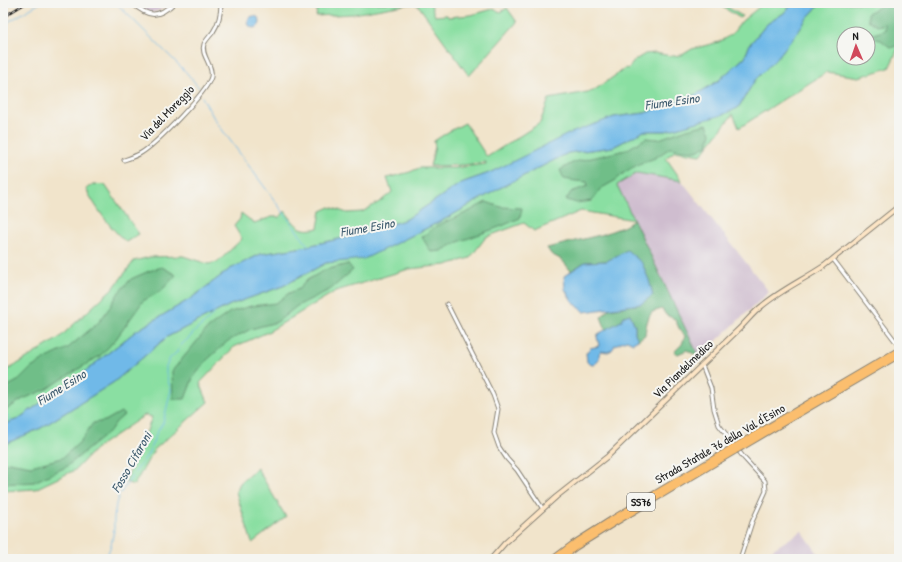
<svg xmlns="http://www.w3.org/2000/svg" width="902" height="562" font-family="'Patrick Hand',sans-serif">
<style>
.industrial{fill:#cfbdcf}
.green{fill:#8adfa2;stroke:#537e5f;fill-rule:evenodd}
.forest{fill:#6fbe88;stroke:#466d52}
.water{fill:#70b9e8;stroke:#466a82}
.lines{fill:none;stroke-linecap:round;stroke-linejoin:round}
.stream{stroke:#70b9e8;stroke-width:1}
.minor-casing{stroke:#868074;stroke-width:5}
.tertiary-casing{stroke:#868074;stroke-width:5.5}
.secondary-casing{stroke:#868074;stroke-width:6}
.trunk-casing{stroke:#868074;stroke-width:7}
.minor{stroke:#fff;stroke-width:3}
.tertiary{stroke:#fff;stroke-width:3.5}
.secondary{stroke:#fde5c5;stroke-width:4}
.trunk{stroke:#fbbe6e;stroke-width:5}
.rail-casing{stroke:#1c1c1c;stroke-width:2.5}
.rail{stroke:#f6f6f2;stroke-width:1;stroke-dasharray:3;stroke-linecap:butt}
.trunk-bridge-casing{stroke:#868074;stroke-width:7;stroke-linecap:butt}
.trunk-bridge{stroke:#fbbe6e;stroke-width:5}
.labels{text-anchor:middle;stroke-width:4;stroke-linejoin:round;paint-order:stroke}
.shield{fill:#f6f6f2;stroke:#5d5d5c;stroke-width:1}
.shield-label{font-size:11px;font-weight:bold;fill:#1c1c1c}
.street-label{font-size:12px;fill:#1c1c1c;stroke:#f6f6f2}
.water-label{font-size:13px;font-style:italic;fill:#3e5b6e;stroke:#f6f6f2}
</style>
<rect width="100%" height="100%" fill="#f6f6f2"/>
<filter id="ink" filterUnits="userSpaceOnUse"><feTurbulence type="fractalNoise" baseFrequency=".025" numOctaves="2"/><feDisplacementMap in="SourceGraphic" scale="8" xChannelSelector="R" yChannelSelector="G"/><feConvolveMatrix kernelMatrix="1 2 1 2 8 2 1 2 1" color-interpolation-filters="sRGB"/></filter>
<filter id="wash" filterUnits="userSpaceOnUse"><feTurbulence type="fractalNoise" baseFrequency=".012" numOctaves="4" result="noise"/><feDisplacementMap in="SourceGraphic" scale="16" xChannelSelector="R" yChannelSelector="G"/><feGaussianBlur stdDeviation="0.9" result="paint"/><feColorMatrix in="noise" values="0 0 0 0 0 0 0 0 0 0 0 0 0 0 0 0 0 1.4 0 .05"/><feComposite in="paint" operator="in"/></filter>
<g filter="url(#wash)">
<rect width="100%" height="100%" fill="#f1e4cb"/>
<g class="industrial">
<polygon points="135,3 171,3 166,7 158,11 151,13 143,9"/>
<polygon points="637,173 682,181 769,292 699,357 617,185"/>
<polygon points="802,531 822,559 764,559 762,556"/>
</g>
<g class="green">
<polygon points="314,3 443,3 431,5 435,16 447,15 448,17 471,15 493,9 501,12 507,8 517,22 469,76 418,5 410,4 353,14 316,16 317,10"/>
<polygon points="716,3 721,3 742,16 740,18"/>
<path d="M764,3H793L784,13L767,24L750,44L745,57L718,81L697,94L673,102L645,113L614,117L489,173L461,183L407,219L362,234L298,248L261,254L230,269L190,299L136,331L83,373L18,419L3,425V370L11,368L59,338L115,286L134,261L150,257L183,256L208,264L218,262L224,256L242,239L234,226L240,219L241,213L254,223L272,217H280L285,211C296,225 299,233 318,228L321,211L330,207L347,213L362,212L381,201L392,192L387,178L410,172L419,168H455L486,164V162L464,165L430,166L435,147L434,141L448,132L465,123L487,157L540,123L549,99L593,91L626,68L628,69L635,60L645,54L655,53L671,56L682,55L692,49L719,42L732,34L742,21Z"/>
<path d="M821,3H899V47L889,68L859,77L827,72L779,102L739,128L733,114L701,155L675,151L666,158L682,181L637,173L617,185L634,220L581,211L534,231L524,223L486,237L470,258L446,265L409,269L336,291L268,332L234,347L200,383L208,402L154,450L134,485L125,482L142,444L152,417L145,415L95,449L75,470L35,489L3,491V445L41,428L114,382L167,337L230,305L283,286L326,263L364,258L407,238L447,218L498,189L568,153L613,147L644,131H666L738,108L755,80L777,58L796,34L807,18ZM844,34H868V58H844Z"/>
<path d="M93,184L105,185L139,234L126,242C110,228 96,208 86,189Z"/>
<polygon points="257,468 286,517 252,543 236,492 240,483"/>
</g>
<g class="forest">
<polygon points="887,3 899,3 899,43 898,45 891,48 881,40 870,38 871,35 885,30 885,24 877,26 868,20 868,13"/>
<polygon points="707,124 711,133 708,145 697,151 682,150 670,148 655,158 639,164 625,172 616,180 600,189 592,201 577,203 566,200 571,192 588,186 587,182 576,181 564,179 560,170 574,162 626,150 646,138 659,139 687,129"/>
<polygon points="486,202 501,207 522,208 520,218 502,226 458,242 441,251 431,252 422,237 436,226 468,212"/>
<path d="M634,220L699,357L687,350L678,354L674,352L682,344L685,336L679,328L675,319L666,315L662,309L652,312C647,319 646,326 645,335L638,340L635,333V326L630,314L624,316L621,321L606,330L601,317L609,309L641,304L607,261L585,262L571,271L562,260L551,254L547,248L604,234L625,226Z"/>
<polygon points="348,264 353,270 331,289 297,306 277,322 251,329 228,341 207,360 193,378 185,399 173,399 172,371 208,328 230,312 251,306 276,303 289,293 299,289 307,280 325,270"/>
<polygon points="162,267 176,275 161,291 143,301 116,339 101,355 45,390 23,399 3,412 3,389 19,380 31,368 49,357 68,348 99,322 110,307 119,292 131,279 149,271"/>
<polygon points="121,412 124,415 116,422 109,432 66,467 34,482 3,484 3,465 9,462 31,466 62,458 80,442 93,423 105,421"/>
</g>
<g class="water">
<polygon points="793,3 821,3 807,18 796,34 777,58 755,80 738,108 722,115 666,131 644,131 613,147 568,153 498,189 447,218 407,238 364,259 326,263 283,286 230,305 167,337 114,382 41,428 3,445 3,425 18,419 83,373 136,331 190,299 230,269 261,254 298,248 362,234 407,219 461,183 489,173 520,158 568,134 614,117 645,113 673,102 697,94 718,81 745,57 750,44 767,24 784,13"/>
<circle cx="254" cy="22" r="6"/>
<polygon points="627,250 642,263 649,280 653,295 641,304 584,312 572,301 565,289 564,276 585,262 607,261"/>
<path d="M630,314L635,326V333L638,340L633,343L627,340H626L615,345L612,350L608,352L601,351L599,354C600,359 598,363 593,365L589,364L587,362L586,353L590,348L599,346L597,337L598,334L621,321L624,316Z"/>
</g>
<g class="lines">
<g class="stream">
<polyline points="116,3 186,72 200,89"/>
<polyline points="3,25 40,3"/>
<polyline points="202,97 215,120 306,243 309,246"/>
<polyline points="3,409 12,422"/>
<polyline points="106,559 111,545 114,530 114,518 116,504 119,495 148,454 157,432 163,423 171,390 166,374 166,366 170,358 176,353 182,344 190,337 195,331 209,319 215,312"/>
</g>
</g>
</g>
<g filter="url(#ink)">
<g class="lines">
<defs>
<g id="minor">
<path d="M124,160C130,158 136,156 141,153C156,144 207,92 211,77C214,66 200,55 204,44C206,40 210,36 213,32C219,23 221,14 221,3"/>
<polyline points="833,259 899,346"/>
<polyline points="447,304 493,395 498,409 494,433 499,447 507,459 517,470 543,509"/>
<polyline points="702,365 711,388 714,409 719,425 744,458 765,481 766,491 752,522 740,559"/>
</g>
<path id="tertiary" d="M132,3C149,18 158,18 174,3"/>
<path id="secondary" d="M491,559L505,543L556,497L608,456L740,328C747,321 754,312 762,306C781,290 803,280 824,266L899,206"/>
<g id="trunk">
<polyline points="739,444 899,350"/>
<polyline points="742,447 899,355"/>
<polyline points="553,559 573,544 614,518 732,448"/>
<polyline points="560,559 576,547 616,522 735,451"/>
</g>
</defs>
<use href="#minor" class="minor-casing"/>
<use href="#tertiary" class="tertiary-casing"/>
<use href="#secondary" class="secondary-casing"/>
<use href="#trunk" class="trunk-casing"/>
<use href="#minor" class="minor"/>
<use href="#tertiary" class="tertiary"/>
<use href="#secondary" class="secondary"/>
<use href="#trunk" class="trunk"/>
<defs>
<polyline id="rail" points="3,17 26,3"/>
</defs>
<use href="#rail" class="rail-casing"/>
<use href="#rail" class="rail"/>
<defs>
<g id="trunk-bridge">
<polyline points="732,448 739,444"/>
<polyline points="735,451 742,447"/>
</g>
</defs>
<use href="#trunk-bridge" class="trunk-bridge-casing"/>
<use href="#trunk-bridge" class="trunk-bridge"/>
</g>
</g>
<g class="labels">
<rect class="shield" x="627" y="493" width="28" height="18" rx="3"/>
<g class="shield-label">
<text x="641" y="506">SS76</text>
</g>
<g class="street-label">
<text transform="translate(167 113) rotate(-46)" y="4">Via del Moreggio</text>
<text transform="translate(683 369) rotate(-44)" y="4">Via Piandelmedico</text>
<text transform="translate(720 444) rotate(-30)" y="4">Strada Statale 76 della Val d'Esino</text>
</g>
<g class="water-label">
<text transform="translate(672 101) rotate(-8)" y="5">Fiume Esino</text>
<text transform="translate(367 227) rotate(-10)" y="5">Fiume Esino</text>
<text transform="translate(61 387) rotate(-32)" y="5">Fiume Esino</text>
<text transform="translate(131 462) rotate(-60)" y="5">Fosso Cifaroni</text>
</g>
</g>
<rect width="902" height="562" fill="none" stroke="#f6f6f2" stroke-width="16"/>
<g transform="translate(856 46) rotate(358)"><circle r="19" fill="#f6f6f2" stroke="#9f9f9c"/>
<path d="M0-3L7 15L0 10L-7 15Z" fill="#d1495b"/>
<text y="-6" font-size="11" font-weight="bold" text-anchor="middle" fill="#1c1c1c">N</text>
</g>
</svg>
